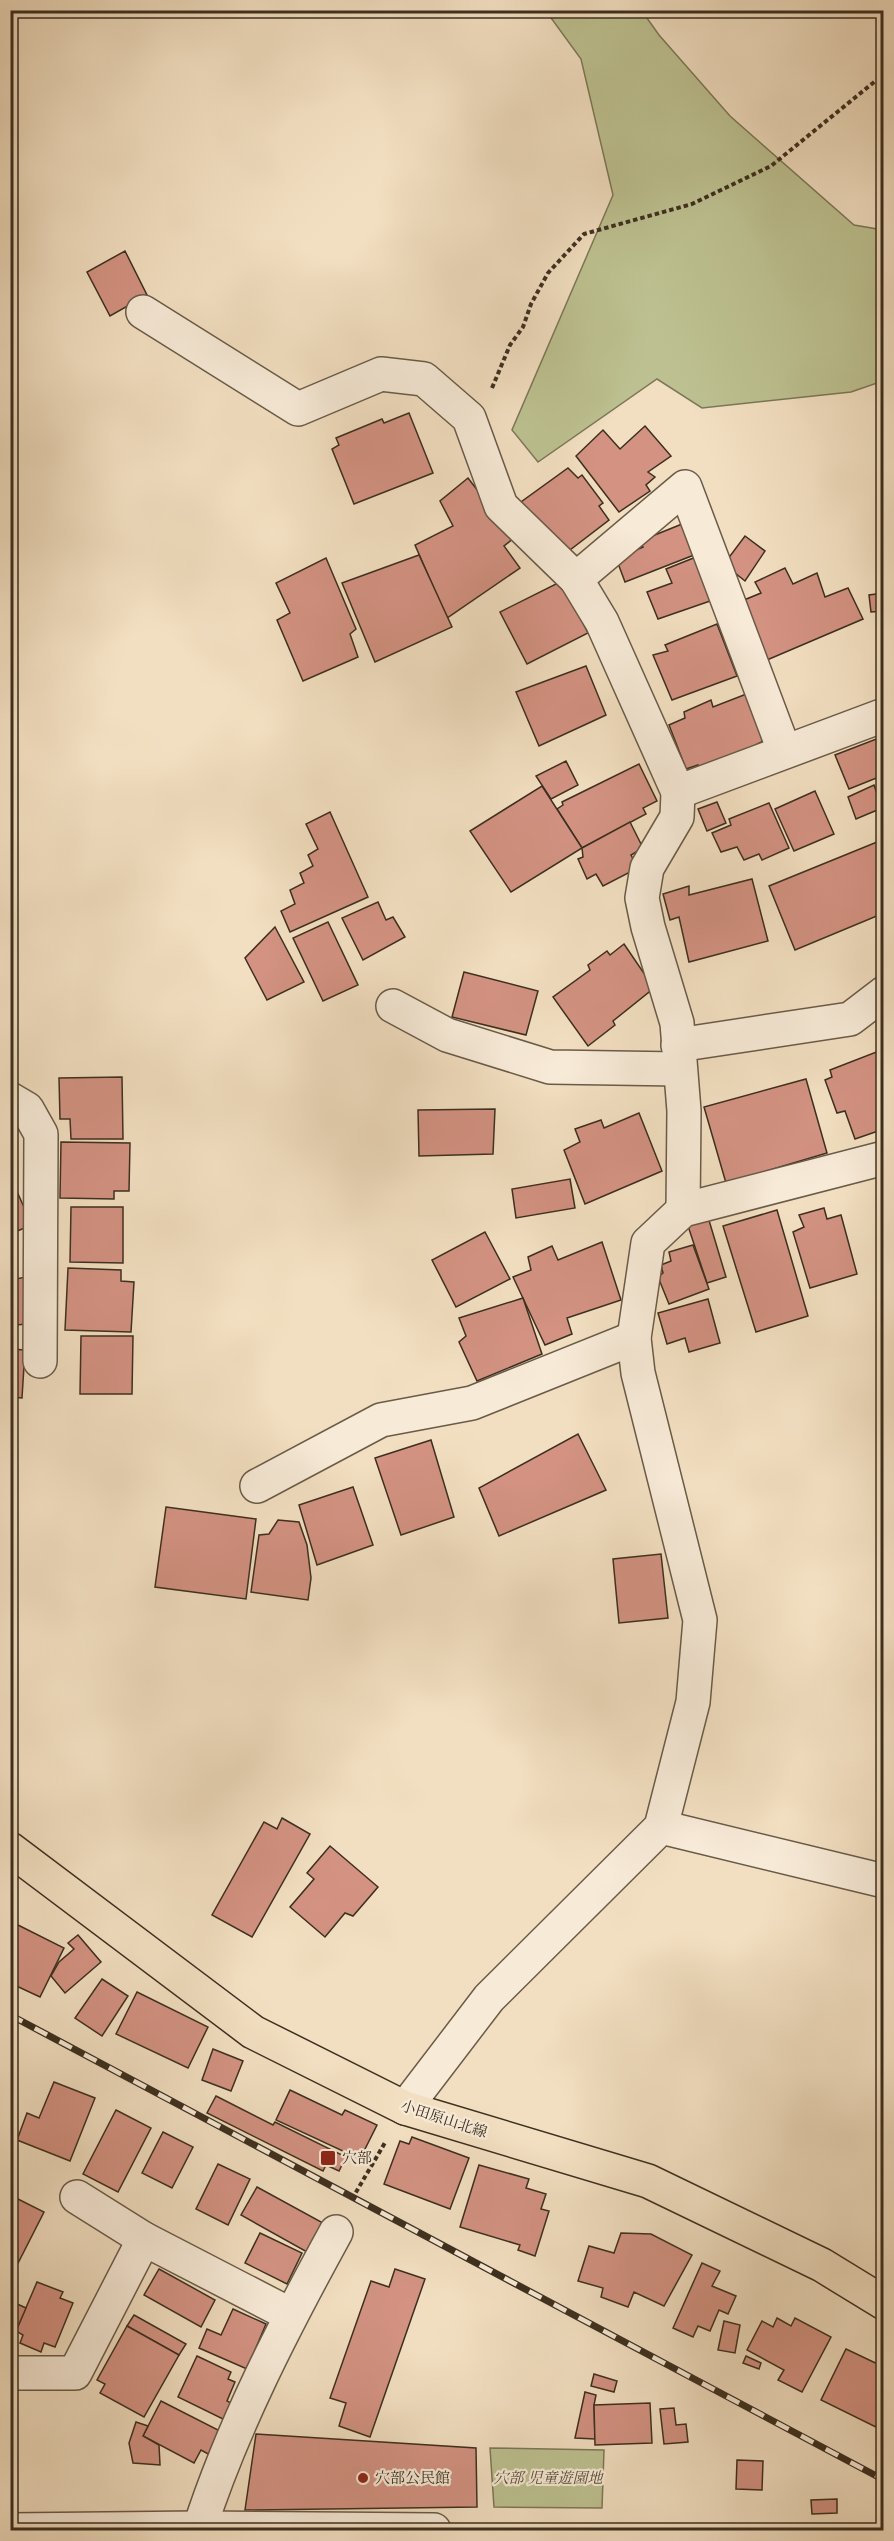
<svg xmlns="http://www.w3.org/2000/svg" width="894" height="2541" font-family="'Libre Caslon Text','Noto Serif JP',serif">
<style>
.green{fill:#bdc191;stroke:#7c7858;stroke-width:1.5}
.building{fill:#d39282;stroke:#3c2f1f;stroke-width:1.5}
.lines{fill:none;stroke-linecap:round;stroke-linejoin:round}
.minor-casing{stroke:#6a5b48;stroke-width:36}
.major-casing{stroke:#3c2f1f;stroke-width:36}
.path{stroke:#3c2f1f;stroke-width:4;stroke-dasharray:4.5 3;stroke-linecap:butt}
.minor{stroke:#f7ead7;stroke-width:33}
.major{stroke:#f2dfc1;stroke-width:33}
.rail-casing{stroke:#3c2f1f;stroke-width:7}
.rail{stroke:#f7ead7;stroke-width:4.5;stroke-dasharray:14;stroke-linecap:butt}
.poi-dot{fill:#8f2418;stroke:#f7ead7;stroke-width:2}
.labels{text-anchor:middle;stroke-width:4.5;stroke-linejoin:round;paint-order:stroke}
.street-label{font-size:15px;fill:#3c2f1f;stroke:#f7ead7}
.poi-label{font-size:15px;fill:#3c2f1f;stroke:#f7ead7;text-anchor:start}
.park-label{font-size:15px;font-style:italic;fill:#564c36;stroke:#f7ead7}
</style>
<rect width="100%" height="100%" fill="#f2dfc1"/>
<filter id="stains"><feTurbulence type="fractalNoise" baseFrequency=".00333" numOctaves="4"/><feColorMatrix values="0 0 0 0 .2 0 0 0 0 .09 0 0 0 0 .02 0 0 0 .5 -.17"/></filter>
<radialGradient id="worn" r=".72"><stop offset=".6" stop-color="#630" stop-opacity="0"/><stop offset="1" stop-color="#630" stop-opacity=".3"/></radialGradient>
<g class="green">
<polygon points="546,11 642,11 659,35 730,116 854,225 883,230 883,381 851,392 702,408 657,379 538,462 512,430 613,195 581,59"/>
<polygon points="490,2448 604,2450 602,2508 494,2507"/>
</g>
<g class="building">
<polygon points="125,251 147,295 110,316 87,272"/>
<polygon points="409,413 433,473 354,504 332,449 339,445 336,438 382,419 384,423"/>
<polygon points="645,426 671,456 648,472 655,477 646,485 650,491 619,512 576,456 603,430 620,449"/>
<polygon points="568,468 578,478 582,475 603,503 599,506 609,520 566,553 527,512 521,502"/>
<polygon points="468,478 514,538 504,546 520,568 447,618 415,545 453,526 440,501"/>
<polygon points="682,524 694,555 625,582 616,558 643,547 640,541"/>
<polygon points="745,536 765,551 745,581 724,564"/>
<polygon points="419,555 452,627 375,662 342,583"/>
<polygon points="696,557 713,600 658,619 647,592 672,583 666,569"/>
<polygon points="326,558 356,629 350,634 358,657 303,681 277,620 290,613 276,583"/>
<polygon points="785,568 793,584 817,573 825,597 848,588 863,619 767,660 744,600 761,593 755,582"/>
<polygon points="562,581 588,633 527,664 500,612"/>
<polygon points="884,593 884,611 871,612 869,595"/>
<polygon points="717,624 737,676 672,700 653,655 668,651 665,645"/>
<polygon points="586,666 606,715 539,746 516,692"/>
<polygon points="749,693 767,739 702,773 698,765 686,769 669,725 685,718 684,712 711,700 713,707"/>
<polygon points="884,736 884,775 849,789 835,755"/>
<polygon points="566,761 578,785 551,799 536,776"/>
<polygon points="639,764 657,801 643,808 646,814 582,848 557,809 563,805 562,802"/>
<polygon points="874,785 882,808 856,819 848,797"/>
<polygon points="542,786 582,848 511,892 470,831"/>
<polygon points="815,791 834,834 794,851 775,809"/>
<polygon points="717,802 726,823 707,831 698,809"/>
<polygon points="769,803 789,848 762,860 759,854 744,860 737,847 721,852 712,833 731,825 729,819"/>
<polygon points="330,812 368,897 290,932 281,911 295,904 290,890 304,883 300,873 313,866 308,855 318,849 306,824"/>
<polygon points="630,822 643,848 631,855 638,868 603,886 596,874 587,879 578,859 583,857 582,848"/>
<polygon points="877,842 884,859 884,913 795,950 769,886"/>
<polygon points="752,879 768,941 689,962 679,917 670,920 663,894 689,886 689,895"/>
<polygon points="378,902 386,920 393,917 405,937 363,960 342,918"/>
<polygon points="328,922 358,985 323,1001 293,938"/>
<polygon points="275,927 304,982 267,1000 245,958"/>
<polygon points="624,944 654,988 613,1021 615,1025 588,1046 553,997 590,970 588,965 607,951 610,955"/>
<polygon points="464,972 538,991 526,1035 452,1017"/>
<polygon points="884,1049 884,1129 855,1139 845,1111 837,1113 825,1080 832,1077 830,1070"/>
<polygon points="122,1077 123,1139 71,1139 70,1119 60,1119 59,1078"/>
<polygon points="806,1079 827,1153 726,1183 704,1107"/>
<polygon points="495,1109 493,1154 419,1156 418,1110"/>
<polygon points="639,1113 662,1171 585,1204 564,1150 580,1142 575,1129 601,1120 604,1128"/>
<polygon points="61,1142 130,1143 129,1191 114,1191 114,1199 60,1198"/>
<polygon points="10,1176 32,1225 10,1234"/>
<polygon points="570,1179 575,1208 516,1218 512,1189"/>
<polygon points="884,1197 884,1219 877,1198"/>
<polygon points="71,1207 123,1207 123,1263 70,1262"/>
<polygon points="824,1208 827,1219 841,1215 857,1274 810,1288 793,1232 804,1227 799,1215"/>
<polygon points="777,1210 808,1316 756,1332 723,1226"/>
<polygon points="708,1217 726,1277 707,1283 687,1223"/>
<polygon points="485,1232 510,1279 456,1307 432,1260"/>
<polygon points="602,1242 621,1300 567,1318 572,1334 545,1345 513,1277 531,1270 528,1257 552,1246 558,1260"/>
<polygon points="693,1245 709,1289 669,1304 658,1277 663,1273 661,1265 671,1261 669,1252"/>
<polygon points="68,1268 121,1270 121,1281 134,1282 131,1332 65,1330"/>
<polygon points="26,1277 40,1322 10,1326 10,1280"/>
<polygon points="523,1298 542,1354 477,1381 459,1342 466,1336 459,1318"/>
<polygon points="708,1299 720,1343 689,1352 685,1338 667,1344 658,1313"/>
<polygon points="81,1336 133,1336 132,1394 80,1394"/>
<polygon points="10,1349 25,1350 22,1398 10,1397"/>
<polygon points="578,1434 606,1490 499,1536 479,1488"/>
<polygon points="431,1440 454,1517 401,1535 375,1458"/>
<polygon points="353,1487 373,1545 317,1565 299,1505"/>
<polygon points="166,1507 256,1519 246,1599 155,1587"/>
<polygon points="278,1520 299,1522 307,1545 311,1578 308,1600 251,1592 259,1535 269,1534"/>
<polygon points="661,1554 668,1618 619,1623 613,1559"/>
<polygon points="282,1818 310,1834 252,1937 212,1915 264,1822 277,1829"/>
<polygon points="330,1846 378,1887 353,1916 345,1913 325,1937 290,1907 314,1879 307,1873"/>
<polygon points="10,1921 64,1948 40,1997 10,1983"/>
<polygon points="78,1935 101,1962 65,1993 51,1976 59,1962 74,1949 68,1943"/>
<polygon points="102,1979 128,1996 102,2036 75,2018"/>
<polygon points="137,1992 208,2027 188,2068 116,2034"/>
<polygon points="213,2049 243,2061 231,2091 202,2080"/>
<polygon points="54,2082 95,2098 70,2161 17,2140 27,2113 39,2118"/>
<polygon points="290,2090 342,2115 345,2110 377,2125 360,2159 276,2120"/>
<polygon points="216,2096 273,2125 275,2122 346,2157 339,2171 326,2165 323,2171 207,2113"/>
<polygon points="116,2110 151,2128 118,2192 83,2174"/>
<polygon points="163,2132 193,2147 172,2188 142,2173"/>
<polygon points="412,2137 469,2158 450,2209 384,2184 400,2141 409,2144"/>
<polygon points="218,2164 250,2179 228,2225 196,2209"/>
<polygon points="479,2165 529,2179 526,2188 546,2194 541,2209 549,2211 535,2256 518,2250 520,2245 460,2227"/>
<polygon points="257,2187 323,2223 307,2252 241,2215"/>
<polygon points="10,2195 44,2212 10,2279"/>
<polygon points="260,2233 302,2253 287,2284 245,2263"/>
<polygon points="621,2233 651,2234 692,2255 664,2306 634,2292 628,2307 601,2297 603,2288 578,2281 589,2246 614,2253"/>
<polygon points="702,2263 720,2271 712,2286 736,2296 728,2314 719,2310 710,2331 698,2326 693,2337 673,2328"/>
<polygon points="159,2269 215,2300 201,2327 144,2295"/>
<polygon points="395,2269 425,2279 370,2437 339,2426 346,2403 330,2398 371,2281 389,2287"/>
<polygon points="37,2282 63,2292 60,2298 73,2303 55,2347 44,2343 41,2352 20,2343 23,2335 16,2331"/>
<polygon points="15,2303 26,2308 16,2331 10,2329 10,2313"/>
<polygon points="233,2309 266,2324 247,2369 199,2348 207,2329 221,2335"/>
<polygon points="134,2315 186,2344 179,2355 127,2326"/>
<polygon points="777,2318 791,2326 795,2318 831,2337 802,2392 778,2380 784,2370 747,2350 762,2321 773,2327"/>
<polygon points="724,2321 740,2325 735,2353 718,2350"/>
<polygon points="127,2326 179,2355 144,2417 100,2393 105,2384 97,2380"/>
<polygon points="846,2349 884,2367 884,2431 821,2400"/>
<polygon points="197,2356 231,2372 228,2379 235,2382 227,2401 233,2404 225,2420 178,2397"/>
<polygon points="746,2356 761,2363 759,2369 743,2363"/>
<polygon points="594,2374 617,2381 614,2392 591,2386"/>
<polygon points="585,2392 596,2395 594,2405 595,2439 575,2438"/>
<polygon points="161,2401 222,2432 210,2455 201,2450 194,2463 143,2436"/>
<polygon points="650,2403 652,2443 595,2445 594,2405"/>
<polygon points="674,2408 676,2425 686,2424 688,2442 664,2444 660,2409"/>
<polygon points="136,2422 148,2426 143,2436 159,2445 160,2465 133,2463 129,2443"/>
<polygon points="256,2434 476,2448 477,2507 245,2510"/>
<polygon points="737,2460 763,2461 762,2490 736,2489"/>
<polygon points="837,2499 837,2513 812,2514 811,2500"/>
</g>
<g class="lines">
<defs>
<g id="minor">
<polyline points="143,312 298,409 381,374 424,379 469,418 501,506 576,579 602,622 678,792 677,817 647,868 642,898 648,927 677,1023 684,1111 683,1210"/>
<polyline points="576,579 685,487 784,750"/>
<polyline points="678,792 884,715"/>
<polyline points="393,1006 447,1035 550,1067 679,1069"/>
<polyline points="678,1045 850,1019 884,993"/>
<polyline points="10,1099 27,1109 41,1134 40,1361"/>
<polyline points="257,1486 381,1420 472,1403 634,1338"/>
<polyline points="661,1827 884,1881"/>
<polyline points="405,2108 489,1998 661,1827 693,1702 700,1620 638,1373 634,1338 648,1243 683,1210 884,1158"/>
<polyline points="77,2197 144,2239 291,2315"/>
<polyline points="10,2373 75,2373 144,2239"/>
<polyline points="10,2530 200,2528 434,2530"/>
<path d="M199,2530C232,2427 284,2327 336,2232"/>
</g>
<polyline id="major" points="10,1849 253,2032 405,2108 648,2181 822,2265 884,2303"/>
</defs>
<use href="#minor" class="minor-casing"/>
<use href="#major" class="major-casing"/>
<g class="path">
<polyline points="492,388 510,345 523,327 531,304 548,273 584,234 692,204 771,166 884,74"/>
<polyline points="352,2199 386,2141"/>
</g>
<use href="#minor" class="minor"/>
<use href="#major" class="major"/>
<defs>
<polyline id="rail" points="10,2015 884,2480"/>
</defs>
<use href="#rail" class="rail-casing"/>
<use href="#rail" class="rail"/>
</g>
<g class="poi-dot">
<rect x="320" y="2150" width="16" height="16" rx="3"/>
<circle cx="363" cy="2478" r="6"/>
</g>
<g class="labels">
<g class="street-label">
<text transform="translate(444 2119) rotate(18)" y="5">小田原山北線</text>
</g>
<g class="poi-label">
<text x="342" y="2163">穴部</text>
<text x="375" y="2483">穴部公民館</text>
</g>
<g class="park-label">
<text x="548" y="2483">穴部 児童遊園地</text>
</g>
</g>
<rect width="894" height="2541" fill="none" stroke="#f2dfc1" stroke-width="36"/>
<rect x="12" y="12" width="870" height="2517" fill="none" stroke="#3c2f1f" stroke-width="3"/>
<rect x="18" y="18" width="858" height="2505" fill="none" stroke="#3c2f1f" stroke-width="1.5"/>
<rect width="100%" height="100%" filter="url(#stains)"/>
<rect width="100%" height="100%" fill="url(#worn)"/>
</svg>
